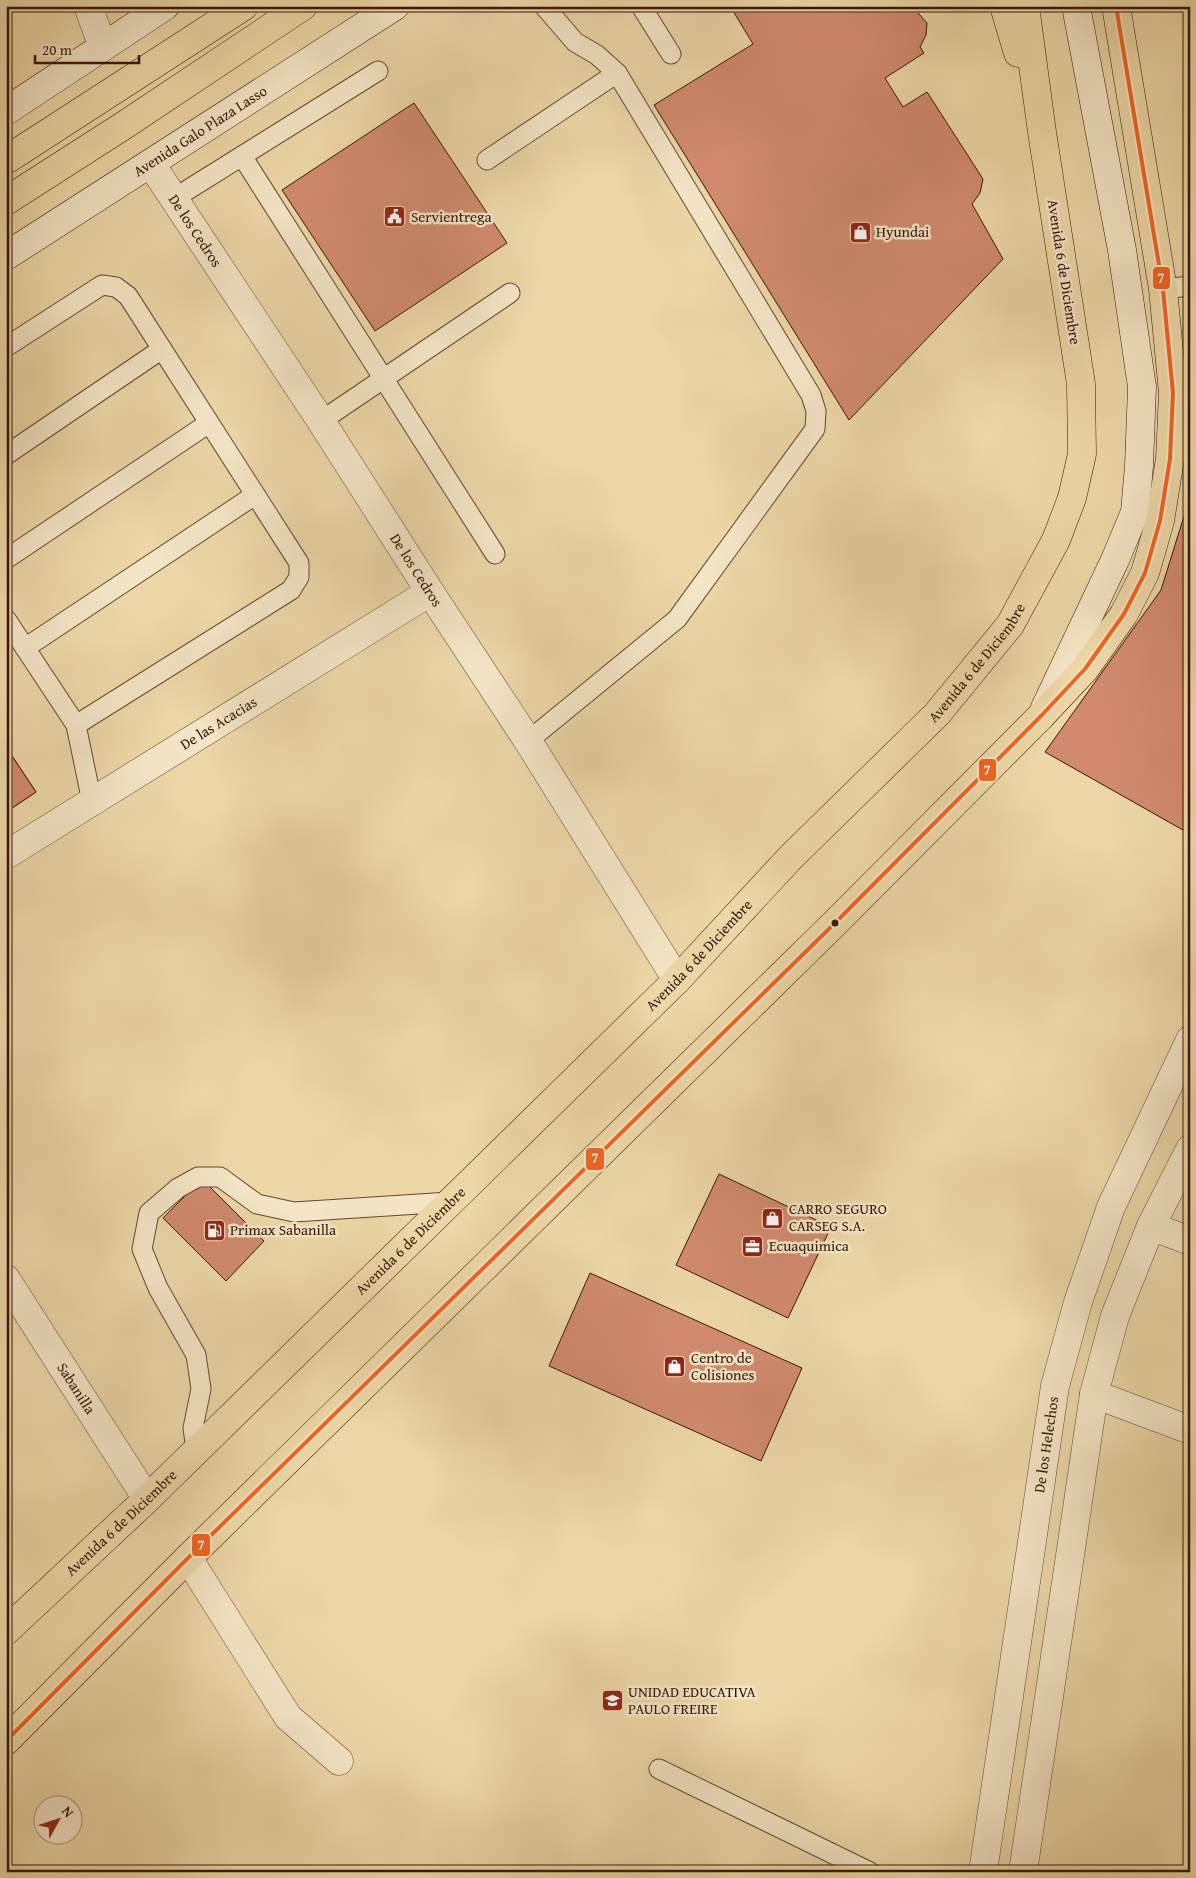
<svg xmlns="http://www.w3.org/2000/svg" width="1196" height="1878" font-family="'Gentium Book Plus',serif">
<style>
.building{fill:#d18a6f;stroke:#371608}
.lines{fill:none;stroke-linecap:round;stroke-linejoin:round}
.service-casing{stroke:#644630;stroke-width:21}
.minor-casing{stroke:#644630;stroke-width:29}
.tertiary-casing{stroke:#644630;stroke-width:29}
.secondary-casing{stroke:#371608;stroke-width:29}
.primary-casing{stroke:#371608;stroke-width:29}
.service{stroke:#f3e5c6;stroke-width:19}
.minor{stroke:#f3e5c6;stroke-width:28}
.tertiary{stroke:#f3e5c6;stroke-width:28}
.secondary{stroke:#f3e5c6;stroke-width:28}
.primary{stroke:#edd7a7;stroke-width:28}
.bus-1-casing{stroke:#f3e5c6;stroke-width:8}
.bus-1{stroke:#f26522;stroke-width:4}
.bus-dot{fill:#371608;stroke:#f3e5c6;stroke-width:2}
.labels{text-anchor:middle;stroke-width:5;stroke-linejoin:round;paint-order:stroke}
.street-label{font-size:15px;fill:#371608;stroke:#f3e5c6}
.poi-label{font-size:15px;fill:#371608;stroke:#f3e5c6;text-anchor:start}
.line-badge{stroke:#f3e5c6;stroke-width:2}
.badge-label{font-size:14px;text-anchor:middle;font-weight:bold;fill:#fff}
</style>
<rect width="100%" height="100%" fill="#edd7a7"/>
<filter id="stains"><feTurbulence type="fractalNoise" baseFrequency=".004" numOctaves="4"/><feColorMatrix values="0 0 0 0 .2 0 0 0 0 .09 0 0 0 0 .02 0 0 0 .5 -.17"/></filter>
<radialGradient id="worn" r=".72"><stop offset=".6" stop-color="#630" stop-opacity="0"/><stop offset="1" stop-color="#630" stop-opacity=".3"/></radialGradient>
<g class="building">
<polygon points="730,6 912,6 927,23 926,35 920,47 924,53 885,78 903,107 927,92 983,179 980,193 972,204 1003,259 849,420 654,105 753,44"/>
<polygon points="414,103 507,243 375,331 282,190"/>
<polygon points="1190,497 1190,834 1045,752 1161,590"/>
<polygon points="6,747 36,792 6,812"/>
<polygon points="6,747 36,792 6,812"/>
<polygon points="719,1174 831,1227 788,1318 676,1265"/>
<polygon points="202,1179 264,1241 226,1281 163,1218"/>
<polygon points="590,1273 802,1368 761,1461 549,1366"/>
</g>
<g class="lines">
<defs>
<g id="service">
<polyline points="641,6 671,54"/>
<polyline points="242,156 495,554"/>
<polyline points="487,160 617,73"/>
<polyline points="173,199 378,71"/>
<polyline points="1163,289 1190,286"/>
<polyline points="6,347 102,285 116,287 128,296 299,563 299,577 291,590 76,725 6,619"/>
<polyline points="321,421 510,293"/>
<polyline points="6,455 162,349"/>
<polyline points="6,559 209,423"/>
<polyline points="25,648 255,495"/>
<polyline points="76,725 92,802"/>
<polyline points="528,741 677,619 815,429 816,411 811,395 617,73 597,55 575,42 544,6"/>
<polyline points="196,1450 193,1428 201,1389 196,1355 158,1288 142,1249 149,1213 178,1188 198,1177 220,1177 257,1204 294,1212 450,1202"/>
<polyline points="659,1769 870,1872"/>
</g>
<g id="minor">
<polyline points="88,6 103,47"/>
<path id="s1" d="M151,164L321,421L430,592L528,741L677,980"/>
<path id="s2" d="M6,855L430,592"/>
<polyline points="1151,1226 1190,1241"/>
<path id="s3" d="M6,1279L147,1499"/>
<polyline points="1094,1394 1190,1430"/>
<polyline points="188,1558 288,1717 339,1761"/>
</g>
<g id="tertiary">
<path id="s4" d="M983,1872L1055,1386L1078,1302L1111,1207L1190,1040"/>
<polyline points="1023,1872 1094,1394 1115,1316 1151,1226 1190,1149"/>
</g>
<g id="secondary">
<polyline points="6,111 165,6"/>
<path id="s5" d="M6,256L395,6"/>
<polyline points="1045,708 1115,560 1135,512 1139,466 1142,387 1122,250 1076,6"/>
</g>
<g id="primary">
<polyline points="1004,6 1018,53"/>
<polyline points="6,160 244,6"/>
<polyline points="6,201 123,126 303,6"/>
<path id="s6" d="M6,1631L147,1499L677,980L791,857L937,714L1010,625L1056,540L1072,498L1082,454L1081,384L1042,132L1025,6"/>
<polyline points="6,1741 188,1558 835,923 1041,716 1085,669 1124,614 1145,573 1160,521 1170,459 1173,393 1163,289 1116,6"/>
</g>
</defs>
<use href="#service" class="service-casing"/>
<use href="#minor" class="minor-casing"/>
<use href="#tertiary" class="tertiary-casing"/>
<use href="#secondary" class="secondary-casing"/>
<use href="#primary" class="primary-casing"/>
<use href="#service" class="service"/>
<use href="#minor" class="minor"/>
<use href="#tertiary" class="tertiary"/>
<use href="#secondary" class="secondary"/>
<use href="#primary" class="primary"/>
<defs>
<polyline id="bus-1" points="6,1741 188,1558 835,923 1041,716 1085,669 1124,614 1145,573 1160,521 1170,459 1173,393 1163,289 1116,6"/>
</defs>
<use href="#bus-1" class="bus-1-casing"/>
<use href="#bus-1" class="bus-1"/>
</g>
<defs>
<symbol id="civic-square" viewBox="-11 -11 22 22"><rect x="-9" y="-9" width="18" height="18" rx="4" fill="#8f2418" stroke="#f3e5c6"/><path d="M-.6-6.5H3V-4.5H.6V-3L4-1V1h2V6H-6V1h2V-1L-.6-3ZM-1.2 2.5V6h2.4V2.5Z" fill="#fff"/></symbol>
<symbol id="shop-square" viewBox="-11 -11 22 22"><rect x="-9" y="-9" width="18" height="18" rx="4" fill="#8f2418" stroke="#f3e5c6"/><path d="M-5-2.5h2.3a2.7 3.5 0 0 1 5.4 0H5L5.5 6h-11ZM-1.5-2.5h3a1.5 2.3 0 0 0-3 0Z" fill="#fff"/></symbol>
<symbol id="fuel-square" viewBox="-11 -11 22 22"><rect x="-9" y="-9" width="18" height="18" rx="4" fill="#8f2418" stroke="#f3e5c6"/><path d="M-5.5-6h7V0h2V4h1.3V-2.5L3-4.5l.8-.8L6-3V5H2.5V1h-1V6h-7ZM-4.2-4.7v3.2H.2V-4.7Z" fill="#fff"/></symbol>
<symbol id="office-square" viewBox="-11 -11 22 22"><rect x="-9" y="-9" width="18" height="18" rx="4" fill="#8f2418" stroke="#f3e5c6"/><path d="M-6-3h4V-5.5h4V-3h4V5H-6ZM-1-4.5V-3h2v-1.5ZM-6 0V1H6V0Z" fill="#fff"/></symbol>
<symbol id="school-square" viewBox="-11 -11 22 22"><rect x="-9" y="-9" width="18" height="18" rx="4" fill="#8f2418" stroke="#f3e5c6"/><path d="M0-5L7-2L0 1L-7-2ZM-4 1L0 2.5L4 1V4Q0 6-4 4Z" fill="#fff"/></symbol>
</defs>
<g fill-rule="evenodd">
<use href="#civic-square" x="382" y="204" width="25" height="25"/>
<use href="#shop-square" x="848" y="220" width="25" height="25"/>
<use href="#shop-square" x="760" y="1206" width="25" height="25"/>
<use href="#fuel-square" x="202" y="1218" width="25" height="25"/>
<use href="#office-square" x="740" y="1234" width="25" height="25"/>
<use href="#shop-square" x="662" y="1354" width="25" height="25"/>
<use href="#school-square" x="600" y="1688" width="25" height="25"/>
</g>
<circle class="bus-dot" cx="835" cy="923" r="4.5"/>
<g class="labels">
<g class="street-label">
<text dy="5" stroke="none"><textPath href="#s5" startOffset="231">Avenida Galo Plaza Lasso</textPath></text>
<text dy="5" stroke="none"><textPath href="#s1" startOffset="80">De los Cedros</textPath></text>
<text transform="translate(1064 272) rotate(81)" y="5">Avenida 6 de Diciembre</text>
<text dy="5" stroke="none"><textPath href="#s1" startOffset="485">De los Cedros</textPath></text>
<text dy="5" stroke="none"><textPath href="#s6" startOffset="1372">Avenida 6 de Diciembre</textPath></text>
<text dy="5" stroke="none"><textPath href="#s2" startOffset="250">De las Acacias</textPath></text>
<text dy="5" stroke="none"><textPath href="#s6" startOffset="968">Avenida 6 de Diciembre</textPath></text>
<text dy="5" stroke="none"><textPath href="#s6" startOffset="562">Avenida 6 de Diciembre</textPath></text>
<text dy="5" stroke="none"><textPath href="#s3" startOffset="130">Sabanilla</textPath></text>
<text dy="5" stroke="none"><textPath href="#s4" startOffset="432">De los Helechos</textPath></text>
<text dy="5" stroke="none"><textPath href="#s6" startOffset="158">Avenida 6 de Diciembre</textPath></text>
</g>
<g class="poi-label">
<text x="411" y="222">Servientrega</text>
<text x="876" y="237">Hyundai</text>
<text x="789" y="1214">CARRO SEGURO<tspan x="789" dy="17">CARSEG S.A.</tspan></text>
<text x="230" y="1235">Primax Sabanilla</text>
<text x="769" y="1251">Ecuaquimica</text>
<text x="691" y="1363">Centro de<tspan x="691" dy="17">Colisiones</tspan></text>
<text x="628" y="1697">UNIDAD EDUCATIVA<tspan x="628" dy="17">PAULO FREIRE</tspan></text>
</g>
</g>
<g class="line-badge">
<rect x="1152" y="266" width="19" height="24" rx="5" fill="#f26522"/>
<rect x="978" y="758" width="19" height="24" rx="5" fill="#f26522"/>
<rect x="585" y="1147" width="20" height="24" rx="5" fill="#f26522"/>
<rect x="191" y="1533" width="20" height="24" rx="5" fill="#f26522"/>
</g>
<g class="badge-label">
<text x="1161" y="283">7</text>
<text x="987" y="775">7</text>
<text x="595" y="1163">7</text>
<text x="201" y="1550">7</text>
</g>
<rect width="1196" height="1878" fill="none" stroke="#edd7a7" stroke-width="25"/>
<rect x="8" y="8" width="1181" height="1863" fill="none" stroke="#371608" stroke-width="2.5"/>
<rect x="12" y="12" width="1171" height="1853" fill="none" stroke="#371608"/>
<g transform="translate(58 1820) rotate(50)"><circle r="24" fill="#f3e5c6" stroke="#a8927a"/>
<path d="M0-4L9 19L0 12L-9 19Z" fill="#8f2418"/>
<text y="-8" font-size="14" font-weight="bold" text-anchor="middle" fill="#371608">N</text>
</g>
<path d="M35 55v8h104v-8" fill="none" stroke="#371608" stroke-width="2.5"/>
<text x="42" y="55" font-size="15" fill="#371608" stroke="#f3e5c6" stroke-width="4" paint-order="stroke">20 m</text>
<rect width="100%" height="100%" filter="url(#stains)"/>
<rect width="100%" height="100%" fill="url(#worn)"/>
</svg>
